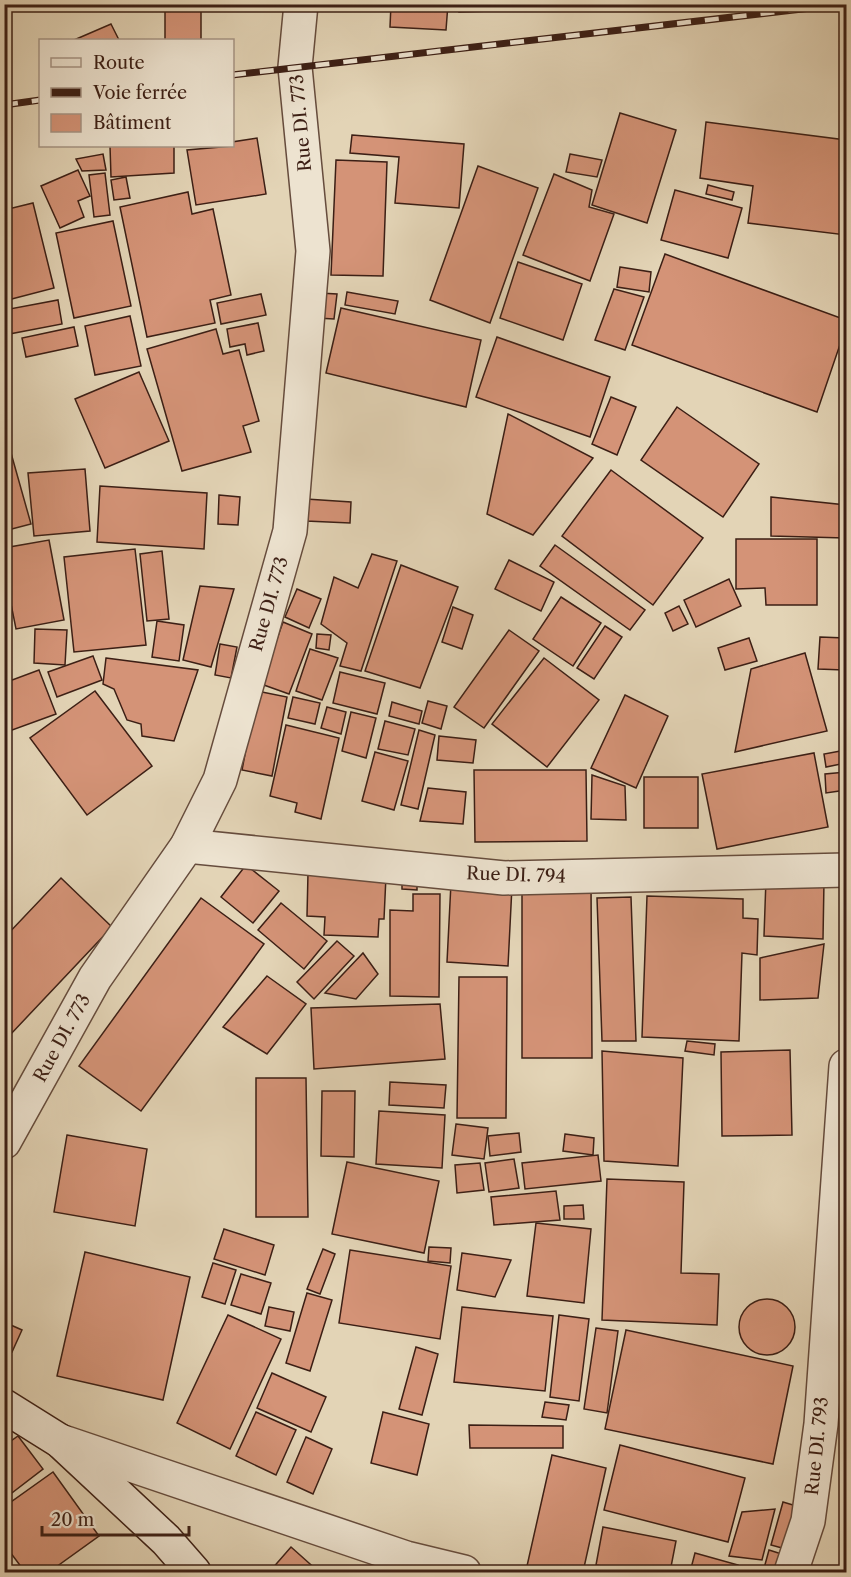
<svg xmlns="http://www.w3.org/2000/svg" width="851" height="1577" font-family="'Libre Caslon Text',serif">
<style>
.building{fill:#d49377;stroke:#3c1f15;stroke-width:1.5}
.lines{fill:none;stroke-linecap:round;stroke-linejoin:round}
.street-casing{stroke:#664c3d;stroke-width:36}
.secondary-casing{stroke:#3c1f15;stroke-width:36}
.street{stroke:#ede3d0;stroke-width:33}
.secondary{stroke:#ede3d0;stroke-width:33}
.rail-casing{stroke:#3c1f15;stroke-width:7}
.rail{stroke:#ede3d0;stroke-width:4.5;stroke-dasharray:14;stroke-linecap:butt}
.labels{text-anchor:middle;stroke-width:4.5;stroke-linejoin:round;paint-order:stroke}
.street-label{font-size:18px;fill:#3c1f15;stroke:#ede3d0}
</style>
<rect width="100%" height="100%" fill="#e3d4b6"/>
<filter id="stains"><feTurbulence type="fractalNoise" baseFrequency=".00333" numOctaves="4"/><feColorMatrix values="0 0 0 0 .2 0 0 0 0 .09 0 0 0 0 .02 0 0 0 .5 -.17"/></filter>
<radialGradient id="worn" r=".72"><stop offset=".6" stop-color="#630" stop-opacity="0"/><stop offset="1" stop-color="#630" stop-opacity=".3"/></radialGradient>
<g class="building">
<polygon points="391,4 448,4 446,30 390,27"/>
<polygon points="459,4 528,4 528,10 459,12"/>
<rect x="165" y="5" width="36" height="35"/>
<polygon points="111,24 119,40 74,40"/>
<polygon points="620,113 676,130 647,223 592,205"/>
<polygon points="706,122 846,140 846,235 748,223 753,186 700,178"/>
<polygon points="352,135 464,144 459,208 395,203 399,157 350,153"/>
<polygon points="257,138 266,194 196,205 187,150 232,146 232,142"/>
<polygon points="110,146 174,146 174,173 111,177"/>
<polygon points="103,154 106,170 82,171 76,159"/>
<polygon points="570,154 602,160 597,177 566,172"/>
<polygon points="336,160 387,162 383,276 331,275"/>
<polygon points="478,166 538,188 490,323 430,300"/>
<polygon points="78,170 90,196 78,201 84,217 60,228 41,186"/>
<polygon points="105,173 110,215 94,217 89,175"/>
<polygon points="554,174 592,190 589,207 614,214 590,281 523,255"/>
<polygon points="126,177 130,198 114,200 111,180"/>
<polygon points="708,185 734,192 732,200 706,194"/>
<polygon points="675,190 742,208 728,258 661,240"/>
<polygon points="188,192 192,214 213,209 231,295 210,300 215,323 147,337 120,207"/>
<polygon points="33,203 54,288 4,301 4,210"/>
<polygon points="113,221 131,306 74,318 56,233"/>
<polygon points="665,254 846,320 846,327 817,412 632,345"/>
<polygon points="518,262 582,284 563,340 500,318"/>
<polygon points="620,267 651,272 649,292 617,287"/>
<polygon points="614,289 644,297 625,350 595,340"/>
<polygon points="347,292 398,301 395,314 345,305"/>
<polygon points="319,293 337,294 334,319 317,318"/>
<polygon points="261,294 266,315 221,324 217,303"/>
<polygon points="58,300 62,324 4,335 4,310"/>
<polygon points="341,308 481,340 466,407 326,373"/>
<polygon points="130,316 141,366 95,375 85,326"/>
<polygon points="258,323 264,351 247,355 245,344 230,347 227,329"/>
<polygon points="74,327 78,346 26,357 22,338"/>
<polygon points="216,329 223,354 239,350 259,421 243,426 251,452 182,471 147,349"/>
<polygon points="497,337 610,377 590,437 476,397"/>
<polygon points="139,372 169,441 105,468 75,399"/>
<polygon points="611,397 636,407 617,455 592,444"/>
<polygon points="677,407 759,464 723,517 641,460"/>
<polygon points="508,414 593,458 533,535 487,514"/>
<polygon points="11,453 31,524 4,531 4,455"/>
<polygon points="85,469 90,531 34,536 28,473"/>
<polygon points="611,470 703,538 653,605 562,536"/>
<polygon points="100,486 207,493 204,549 97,542"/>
<polygon points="219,495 240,497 238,525 218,524"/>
<polygon points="771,497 846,505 845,538 771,536"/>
<polygon points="306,499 351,502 350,523 306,521"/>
<polygon points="736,539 817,539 817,605 766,605 765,588 736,589"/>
<polygon points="49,540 64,620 16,629 4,569 4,548"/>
<polygon points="555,545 645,610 630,630 540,566"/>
<polygon points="135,549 146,645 74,652 64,557"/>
<polygon points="162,551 169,619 147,621 140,554"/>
<polygon points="372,554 397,561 361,671 340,666 347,643 321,624 334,577 358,588"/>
<polygon points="509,560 554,582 541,611 495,589"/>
<polygon points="401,565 458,587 420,688 365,671"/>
<polygon points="729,579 741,606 696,627 684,600"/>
<polygon points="200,586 234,589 211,667 183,660"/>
<polygon points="297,589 321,599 309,628 285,617"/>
<polygon points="561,597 601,623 573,666 533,639"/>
<polygon points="679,606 688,624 673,631 665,613"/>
<polygon points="453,607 473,615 462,649 442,642"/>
<polygon points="157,621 184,625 179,661 152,657"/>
<polygon points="283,622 312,634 289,694 261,684"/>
<polygon points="605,626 622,637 594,679 577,668"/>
<polygon points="35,629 67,630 65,665 34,663"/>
<polygon points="509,630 539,651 484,728 454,707"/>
<polygon points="317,634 331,635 329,650 316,648"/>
<polygon points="820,637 845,638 844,670 818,669"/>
<polygon points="749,638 757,661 725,670 718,648"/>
<polygon points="220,644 237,647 231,678 215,675"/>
<polygon points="310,649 338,658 322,700 296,691"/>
<polygon points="805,653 827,731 735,752 751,669"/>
<polygon points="93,656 102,680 57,697 48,672"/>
<polygon points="106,658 198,670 174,741 142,736 141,724 127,720 114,689 103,684"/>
<polygon points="544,658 599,700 547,767 492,724"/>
<polygon points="39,670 56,714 4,733 4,683"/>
<polygon points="340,672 385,683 377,714 333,703"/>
<polygon points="95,691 152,766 87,815 30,738"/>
<polygon points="257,691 287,697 272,776 242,770"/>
<polygon points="625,695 668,716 636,788 591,768"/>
<polygon points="293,697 320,703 315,724 288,718"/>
<polygon points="428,701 447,706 441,729 422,723"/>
<polygon points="392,702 422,711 419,724 389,716"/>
<polygon points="327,707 346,712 341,734 321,728"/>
<polygon points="351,712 376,718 366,758 342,751"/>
<polygon points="385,721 415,729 408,755 378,749"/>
<polygon points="286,725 339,738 321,819 295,812 297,803 270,796"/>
<polygon points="419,730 435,735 418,809 401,805"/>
<polygon points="439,736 476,740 473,763 437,760"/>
<polygon points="846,750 846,763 826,767 824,754"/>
<polygon points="375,752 408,761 394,810 362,801"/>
<polygon points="814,753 828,827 717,849 702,774"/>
<polygon points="474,770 586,770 587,841 475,842"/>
<polygon points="846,772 846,790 826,793 825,774"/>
<polygon points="592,775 625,786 626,820 591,819"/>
<rect x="644" y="777" width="54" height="51"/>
<polygon points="428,788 466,792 463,824 420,821"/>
<polygon points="246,865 279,891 253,923 221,897"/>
<polygon points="308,873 386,876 384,919 379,919 378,937 324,935 325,917 307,916"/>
<polygon points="402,877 417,884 417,890 402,889"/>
<polygon points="61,878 112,927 10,1035 4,1030 4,938"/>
<polygon points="766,879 824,881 823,939 764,936"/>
<polygon points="451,883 512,886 508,966 447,962"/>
<polygon points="591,883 592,1058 522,1058 522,884"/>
<polygon points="413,894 440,894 439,997 390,996 390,910 413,911"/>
<polygon points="647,896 743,899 743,918 758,919 757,955 742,953 739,1041 642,1037"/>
<polygon points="631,897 636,1041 602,1041 597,898"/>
<polygon points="201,898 264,944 141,1111 79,1066"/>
<polygon points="281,903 327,941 304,969 258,930"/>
<polygon points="337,941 354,956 314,999 297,982"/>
<polygon points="824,944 818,998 760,1000 760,958"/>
<polygon points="363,953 378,974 356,999 325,993"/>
<polygon points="267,976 306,1004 267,1054 223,1027"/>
<polygon points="459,977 507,977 506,1118 457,1118"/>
<polygon points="440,1004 445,1059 314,1069 311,1008"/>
<polygon points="687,1041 715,1044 714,1055 685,1051"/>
<polygon points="790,1050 792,1135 722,1136 721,1052"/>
<polygon points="602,1051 683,1058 678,1166 604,1161"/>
<polygon points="256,1078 306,1078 308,1217 256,1217"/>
<polygon points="390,1082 446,1085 444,1108 389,1105"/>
<polygon points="322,1091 355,1091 354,1157 321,1156"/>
<polygon points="379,1111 445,1115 442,1168 376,1164"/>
<polygon points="456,1124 488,1128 484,1159 452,1155"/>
<polygon points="519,1133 521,1152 490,1156 488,1136"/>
<polygon points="565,1134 594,1138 593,1155 563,1151"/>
<polygon points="67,1135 147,1149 135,1226 54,1212"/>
<polygon points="598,1155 601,1181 525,1189 522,1163"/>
<polygon points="514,1159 519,1188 489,1192 485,1163"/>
<polygon points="347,1162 439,1181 424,1253 332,1234"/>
<polygon points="480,1163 484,1190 457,1193 455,1165"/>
<polygon points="607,1179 684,1182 681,1273 719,1274 717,1325 602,1320"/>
<polygon points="556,1191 560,1220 494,1225 491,1197"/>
<polygon points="583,1205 584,1219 564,1219 564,1206"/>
<polygon points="536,1223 591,1229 584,1303 527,1296"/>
<polygon points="224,1229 274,1245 265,1275 214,1259"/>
<polygon points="429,1247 451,1248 450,1263 428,1261"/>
<polygon points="323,1249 335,1254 320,1294 307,1289"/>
<polygon points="350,1250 451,1266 440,1339 339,1323"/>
<polygon points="85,1252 190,1277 163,1400 57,1376"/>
<polygon points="462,1253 511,1260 495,1297 457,1290"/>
<polygon points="213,1263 236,1270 225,1304 202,1297"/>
<polygon points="241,1274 271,1283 261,1314 231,1305"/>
<polygon points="307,1293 332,1300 310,1371 286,1363"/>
<circle cx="767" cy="1327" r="28"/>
<polygon points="269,1307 294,1312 290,1331 265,1326"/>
<polygon points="462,1307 553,1316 545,1391 454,1382"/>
<polygon points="228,1315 281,1339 230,1449 177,1423"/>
<polygon points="559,1315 589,1319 579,1401 550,1397"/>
<polygon points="4,1322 22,1330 12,1352 4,1349"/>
<polygon points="596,1328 618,1331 607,1413 584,1409"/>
<polygon points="626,1330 793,1366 773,1464 605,1429"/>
<polygon points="416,1347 438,1354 422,1415 399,1409"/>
<polygon points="272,1373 326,1397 311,1432 257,1408"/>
<polygon points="545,1402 569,1405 566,1420 542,1417"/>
<polygon points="256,1412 296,1430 276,1475 236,1456"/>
<polygon points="383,1412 429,1424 417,1475 371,1463"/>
<polygon points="469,1425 563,1426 563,1448 470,1448"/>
<polygon points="18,1436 43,1469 4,1499 4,1446"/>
<polygon points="306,1437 332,1449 313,1494 287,1482"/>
<polygon points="620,1445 745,1478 728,1542 604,1510"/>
<polygon points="552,1455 606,1468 583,1572 555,1572 527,1566"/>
<polygon points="53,1472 99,1536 49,1572 25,1572 4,1544 4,1507"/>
<polygon points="783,1502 803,1508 793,1551 771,1545"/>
<polygon points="775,1509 762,1560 729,1556 742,1512"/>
<polygon points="603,1527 676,1541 670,1572 636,1572 596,1565"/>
<polygon points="291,1547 319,1572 273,1572 271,1570"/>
<polygon points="769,1550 791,1557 787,1572 763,1572"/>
<polygon points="695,1553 738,1565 736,1572 690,1572"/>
</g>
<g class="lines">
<defs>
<g id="street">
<polyline points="187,846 504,878 846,870"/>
<polyline points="4,1142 95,978 187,846 220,780 290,531 313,251 295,67 301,4"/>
<polyline points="60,1441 406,1558 464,1572"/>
<polyline points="791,1572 808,1521 821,1424 846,1066"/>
</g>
<polyline id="secondary" points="4,1406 60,1441 166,1540 194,1572"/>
</defs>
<use href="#street" class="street-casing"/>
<use href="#secondary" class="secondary-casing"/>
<use href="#street" class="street"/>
<use href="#secondary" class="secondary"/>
<defs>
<g id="rail">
<polyline points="232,75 845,4"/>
<polyline points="4,105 40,100"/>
</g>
</defs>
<use href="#rail" class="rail-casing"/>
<use href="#rail" class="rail"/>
</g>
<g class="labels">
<g class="street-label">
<text transform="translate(301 123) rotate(-95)" y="6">Rue DI. 773</text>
<text transform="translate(269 604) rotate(-74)" y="6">Rue DI. 773</text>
<text transform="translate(516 875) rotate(2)" y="6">Rue DI. 794</text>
<text transform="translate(62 1038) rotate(-61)" y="6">Rue DI. 773</text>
<text transform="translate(817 1446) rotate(-84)" y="6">Rue DI. 793</text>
</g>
</g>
<rect width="851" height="1577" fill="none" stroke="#e3d4b6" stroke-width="24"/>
<rect x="6" y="6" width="839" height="1565" fill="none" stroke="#3c1f15" stroke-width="3"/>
<rect x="12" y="12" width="827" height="1553" fill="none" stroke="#3c1f15" stroke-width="1.5"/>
<rect x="39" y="39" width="195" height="108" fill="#ede3d0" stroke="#a69585" stroke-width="1.5"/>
<rect x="51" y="58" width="30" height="9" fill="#ede3d0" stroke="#a69585" stroke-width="1.5"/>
<text x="93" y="69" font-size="18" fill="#3c1f15">Route</text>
<rect x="51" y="88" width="30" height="9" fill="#3c1f15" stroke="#a69585" stroke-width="1.5"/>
<text x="93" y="99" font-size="18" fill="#3c1f15">Voie ferrée</text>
<rect x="51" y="114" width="30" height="18" fill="#d49377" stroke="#a69585" stroke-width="1.5"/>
<text x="93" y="129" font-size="18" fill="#3c1f15">Bâtiment</text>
<path d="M42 1526v9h147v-9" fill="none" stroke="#3c1f15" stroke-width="3"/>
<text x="51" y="1526" font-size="18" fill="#3c1f15" stroke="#ede3d0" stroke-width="4.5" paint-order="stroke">20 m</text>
<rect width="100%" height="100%" filter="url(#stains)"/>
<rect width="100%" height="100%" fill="url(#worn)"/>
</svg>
